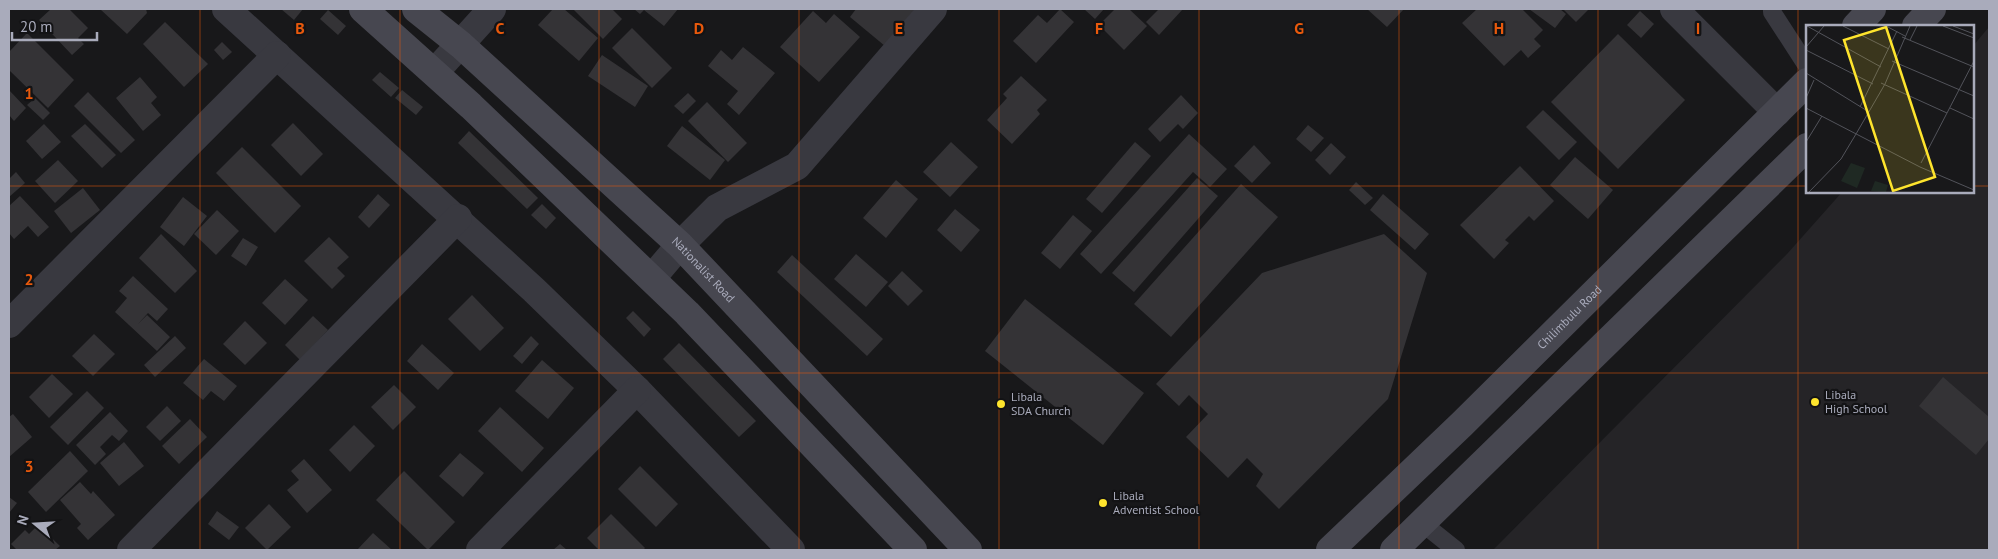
<svg xmlns="http://www.w3.org/2000/svg" width="1998" height="559" font-family="'PT Sans',sans-serif">
<style>
.built{fill:#252427}
.building{fill:#343336}
.lines{fill:none;stroke-linecap:round;stroke-linejoin:round}
.lane{stroke:#393940;stroke-width:18}
.street{stroke:#393940;stroke-width:28}
.secondary{stroke:#474750;stroke-width:28}
.grid{fill:none;stroke:#e8590c;stroke-width:1;stroke-opacity:0.55}
.poi-dot{fill:#fee42d;stroke:#131315;stroke-width:2}
.labels{text-anchor:middle;stroke-width:4.5;stroke-linejoin:round;paint-order:stroke}
.street-label{font-size:12px;fill:#a9abbb;stroke:#131315}
.poi-label{font-size:12px;fill:#a9abbb;stroke:#131315;text-anchor:start}
.inset-road{fill:none;stroke:#52535a;stroke-width:1}
.view{fill:#fee42d;fill-opacity:0.15;stroke:#fee42d;stroke-width:2.5}
.inset-edge{fill:none;stroke:#a9abbb;stroke-width:2.5}
.grid-label{font-size:16px;text-anchor:middle;font-weight:bold;fill:#e8590c;stroke:#131315;stroke-width:4.5;stroke-linejoin:round;paint-order:stroke}
</style>
<rect width="100%" height="100%" fill="#18181a"/>
<polygon class="built" points="1989,27 1989,550 1494,549 1787,254 1843,191 1972,191 1972,47"/>
<g class="building">
<polygon points="51,9 69,9 88,28 78,38 84,44 72,55 39,20"/>
<polygon points="100,9 146,9 147,13 127,34"/>
<polygon points="281,9 303,9 294,20"/>
<polygon points="553,9 564,9 598,38 579,61 538,25"/>
<polygon points="573,9 612,9 622,19 603,39"/>
<polygon points="634,9 678,9 664,26 644,10 640,14"/>
<polygon points="856,9 915,9 885,46 850,17"/>
<polygon points="1060,9 1074,22 1036,63 1013,41 1038,15 1047,23"/>
<polygon points="1084,9 1104,9 1095,19"/>
<polygon points="1115,9 1129,9 1147,26 1124,50 1099,25"/>
<polygon points="1159,9 1183,9 1159,35 1146,22"/>
<polygon points="1367,9 1404,9 1387,27"/>
<polygon points="1477,9 1522,9 1543,30 1534,39 1541,46 1528,58 1521,50 1504,66 1462,23"/>
<polygon points="1529,9 1560,9 1566,14 1555,28"/>
<polygon points="1563,9 1587,9 1588,10 1576,22"/>
<polygon points="328,10 346,26 338,35 320,19"/>
<polygon points="813,11 826,23 834,14 860,37 819,82 780,47"/>
<polygon points="1640,11 1654,24 1641,38 1627,25"/>
<polygon points="165,22 208,64 184,87 143,44"/>
<polygon points="632,28 672,68 652,88 612,48"/>
<polygon points="27,33 74,80 48,108 9,70 9,52"/>
<polygon points="1618,34 1685,100 1618,169 1551,102"/>
<polygon points="222,42 232,52 223,60 214,50"/>
<polygon points="743,47 775,73 739,115 727,104 738,91 708,66 721,50 732,60"/>
<polygon points="602,55 648,86 635,107 588,76"/>
<polygon points="380,72 399,88 391,97 372,80"/>
<polygon points="1021,76 1047,100 1037,110 1040,114 1012,144 987,120 1007,98 1003,94"/>
<polygon points="140,77 157,97 151,103 161,115 143,131 116,98"/>
<polygon points="9,90 26,108 14,121 9,115"/>
<polygon points="402,90 423,107 416,115 395,98"/>
<polygon points="88,92 135,140 121,153 74,106"/>
<polygon points="688,93 696,101 683,114 674,106"/>
<polygon points="1181,95 1198,113 1183,129 1178,124 1160,142 1148,129"/>
<polygon points="35,98 50,113 43,120 27,105"/>
<polygon points="707,102 747,143 728,162 688,121"/>
<polygon points="1543,110 1577,142 1559,160 1526,127"/>
<polygon points="293,123 323,154 301,176 271,145"/>
<polygon points="44,124 61,142 42,159 26,141"/>
<polygon points="85,124 116,155 102,168 71,136"/>
<polygon points="1308,125 1324,138 1311,152 1296,139"/>
<polygon points="682,126 725,160 710,180 667,146"/>
<polygon points="469,131 538,198 527,209 458,143"/>
<polygon points="1189,134 1227,169 1210,187 1193,172 1101,274 1080,254"/>
<polygon points="951,142 978,167 950,197 923,172"/>
<polygon points="1135,142 1151,156 1102,213 1086,199"/>
<polygon points="1331,143 1346,157 1330,175 1315,160"/>
<polygon points="1254,145 1271,163 1252,183 1234,166"/>
<polygon points="242,147 301,206 275,233 216,173"/>
<polygon points="1575,157 1613,190 1588,219 1550,185"/>
<polygon points="58,160 78,181 55,203 35,181"/>
<polygon points="1520,166 1554,201 1534,221 1529,216 1505,240 1509,243 1494,259 1460,225"/>
<polygon points="16,172 25,183 9,197 9,179"/>
<polygon points="1197,178 1218,196 1134,292 1112,273"/>
<polygon points="896,180 918,199 886,238 863,218"/>
<polygon points="1356,182 1373,198 1365,205 1349,190"/>
<polygon points="1241,184 1278,217 1171,337 1134,304"/>
<polygon points="83,188 100,210 71,233 54,211"/>
<polygon points="378,194 390,205 369,228 358,217"/>
<polygon points="1383,194 1429,234 1415,250 1370,210"/>
<polygon points="20,196 49,227 38,237 28,226 14,239 9,233 9,206"/>
<polygon points="183,197 207,216 184,246 160,227"/>
<polygon points="542,204 556,218 546,229 531,215"/>
<polygon points="955,209 980,230 961,252 937,230"/>
<polygon points="217,210 239,231 216,255 194,234"/>
<polygon points="1073,215 1092,231 1060,269 1041,253"/>
<polygon points="161,234 197,271 175,293 139,258"/>
<polygon points="1384,234 1427,273 1388,399 1279,509 1256,486 1263,474 1247,458 1228,478 1186,437 1208,414 1189,395 1179,406 1156,384 1262,273"/>
<polygon points="329,237 349,257 337,268 345,276 332,289 304,261"/>
<polygon points="243,238 258,247 246,266 231,256"/>
<polygon points="856,254 888,282 866,307 834,279"/>
<polygon points="792,255 883,339 867,356 777,272"/>
<polygon points="902,271 923,291 908,306 888,286"/>
<polygon points="133,276 168,309 157,321 148,313 138,324 147,315 170,337 157,351 115,312 127,298 119,291"/>
<polygon points="285,279 308,300 285,325 262,303"/>
<polygon points="472,295 504,328 480,351 448,319"/>
<polygon points="1025,299 1144,393 1103,445 985,351"/>
<polygon points="633,311 651,329 644,337 626,318"/>
<polygon points="313,316 328,330 300,360 285,345"/>
<polygon points="245,321 267,343 245,365 223,344"/>
<polygon points="94,334 115,354 93,376 72,356"/>
<polygon points="175,336 186,348 155,377 144,365"/>
<polygon points="531,336 539,344 522,364 513,356"/>
<polygon points="679,343 756,421 739,437 663,359"/>
<polygon points="422,344 454,373 438,390 407,361"/>
<polygon points="204,359 237,386 224,401 211,391 203,400 183,383"/>
<polygon points="542,360 574,388 548,419 515,391"/>
<polygon points="52,374 73,394 49,418 29,397"/>
<polygon points="1943,377 1989,417 1989,439 1976,455 1919,406"/>
<polygon points="394,385 416,407 393,430 371,407"/>
<polygon points="87,391 104,408 68,445 50,427"/>
<polygon points="167,406 181,421 160,441 146,427"/>
<polygon points="500,407 544,448 522,472 478,431"/>
<polygon points="110,412 128,431 119,441 112,435 100,447 106,454 95,465 76,445"/>
<polygon points="13,414 32,437 9,457 9,417"/>
<polygon points="190,419 207,437 179,464 162,446"/>
<polygon points="354,425 375,446 350,472 329,450"/>
<polygon points="124,442 144,466 119,486 100,463"/>
<polygon points="70,451 88,471 46,512 28,492"/>
<polygon points="460,453 484,473 463,497 439,476"/>
<polygon points="304,459 332,490 307,513 287,490 299,480 291,471"/>
<polygon points="640,466 678,504 656,527 618,489"/>
<polygon points="404,471 455,522 428,550 376,500"/>
<polygon points="80,482 91,494 93,491 115,515 88,540 77,528 81,524 60,500"/>
<polygon points="9,497 17,503 9,513"/>
<polygon points="269,504 291,527 267,550 245,528"/>
<polygon points="217,511 239,527 229,540 208,524"/>
<polygon points="611,514 645,548 643,550 599,550 587,538"/>
<polygon points="38,525 60,546 55,550 17,550 11,544 25,530 29,534"/>
<polygon points="373,533 392,550 357,550"/>
<polygon points="560,544 567,550 553,550"/>
</g>
<g class="lines">
<g class="lane">
<polyline points="1772,9 1772,12 1807,66"/>
<polyline points="1421,522 1456,550"/>
</g>
<g class="street">
<polyline points="226,9 534,290 637,390 791,550"/>
<polyline points="1674,9 1777,112"/>
<polyline points="435,72 492,9"/>
<polyline points="652,278 680,245 717,208 797,166 933,9"/>
<polyline points="9,324 277,55"/>
<polyline points="131,550 458,218"/>
<polyline points="480,550 637,390"/>
</g>
<g class="secondary">
<polyline points="363,9 471,106 687,313 913,550"/>
<path id="s1" d="M416,9L461,45L680,245L968,550"/>
<polyline points="1856,26 1872,9"/>
<polyline points="1916,26 1932,9"/>
<path id="s2" d="M1330,550L1462,424L1807,82"/>
<polyline points="1394,550 1807,147"/>
</g>
</g>
<path class="grid" d="M200,9V550M400,9V550M599,9V550M799,9V550M999,9V550M1199,9V550M1399,9V550M1598,9V550M1798,9V550M9,186H1807M1972,186H1989M9,373H1989"/>
<g class="poi-dot">
<circle cx="1815" cy="402" r="5"/>
<circle cx="1001" cy="404" r="5"/>
<circle cx="1103" cy="503" r="5"/>
</g>
<g class="labels">
<g class="street-label">
<text dy="4" stroke="none"><textPath href="#s1" startOffset="388">Nationalist Road</textPath></text>
<text dy="4" stroke="none"><textPath href="#s2" startOffset="334">Chilimbulu Road</textPath></text>
</g>
<g class="poi-label">
<text x="1825" y="399">Libala<tspan x="1825" dy="14">High School</tspan></text>
<text x="1011" y="401">Libala<tspan x="1011" dy="14">SDA Church</tspan></text>
<text x="1113" y="500">Libala<tspan x="1113" dy="14">Adventist School</tspan></text>
</g>
</g>
<g transform="translate(1806 25)">
<rect width="168" height="168" fill="#18181a"/>
<path d="M45,138L59,143L51,163L35,156ZM69,156L82,160L80,167L65,166Z" fill="#1f2923"/>
<path class="inset-road" d="M1,1L75,42M37,1L83,24M80,1L99,11M137,1L168,13M147,1L168,9M96,12L168,42M104,15L111,1M0,22L18,1M0,25L67,59M86,36L168,71M0,48L63,87M75,58L141,88M0,73L8,55M54,82L91,6M0,83L114,142L168,165M144,83L168,94M50,109L79,59L104,1M0,117L16,91M115,138L168,36M3,167L35,134L50,109"/>
<path class="view" d="M80,2L129,152L87,166L38,15Z"/>
<rect width="168" height="168" class="inset-edge"/>
</g>
<g class="grid-label">
<text x="300" y="34">B</text>
<text x="500" y="34">C</text>
<text x="699" y="34">D</text>
<text x="899" y="34">E</text>
<text x="1099" y="34">F</text>
<text x="1299" y="34">G</text>
<text x="1499" y="34">H</text>
<text x="1698" y="34">I</text>
<text x="29" y="99">1</text>
<text x="29" y="285">2</text>
<text x="29" y="472">3</text>
</g>
<rect width="1998" height="559" fill="none" stroke="#a9abbb" stroke-width="20"/>
<g transform="translate(35 524) rotate(288)" stroke="#131315" stroke-width="4" paint-order="stroke">
<path d="M0-4L9 19L0 12L-9 19Z" fill="#a9abbb"/>
<text y="-8" font-size="14" font-weight="bold" text-anchor="middle" fill="#a9abbb">N</text>
</g>
<path d="M12 32v8h85v-8" fill="none" stroke="#a9abbb" stroke-width="2.5"/>
<text x="20" y="32" font-size="15" fill="#a9abbb" stroke="#131315" stroke-width="4" paint-order="stroke">20 m</text>
</svg>
